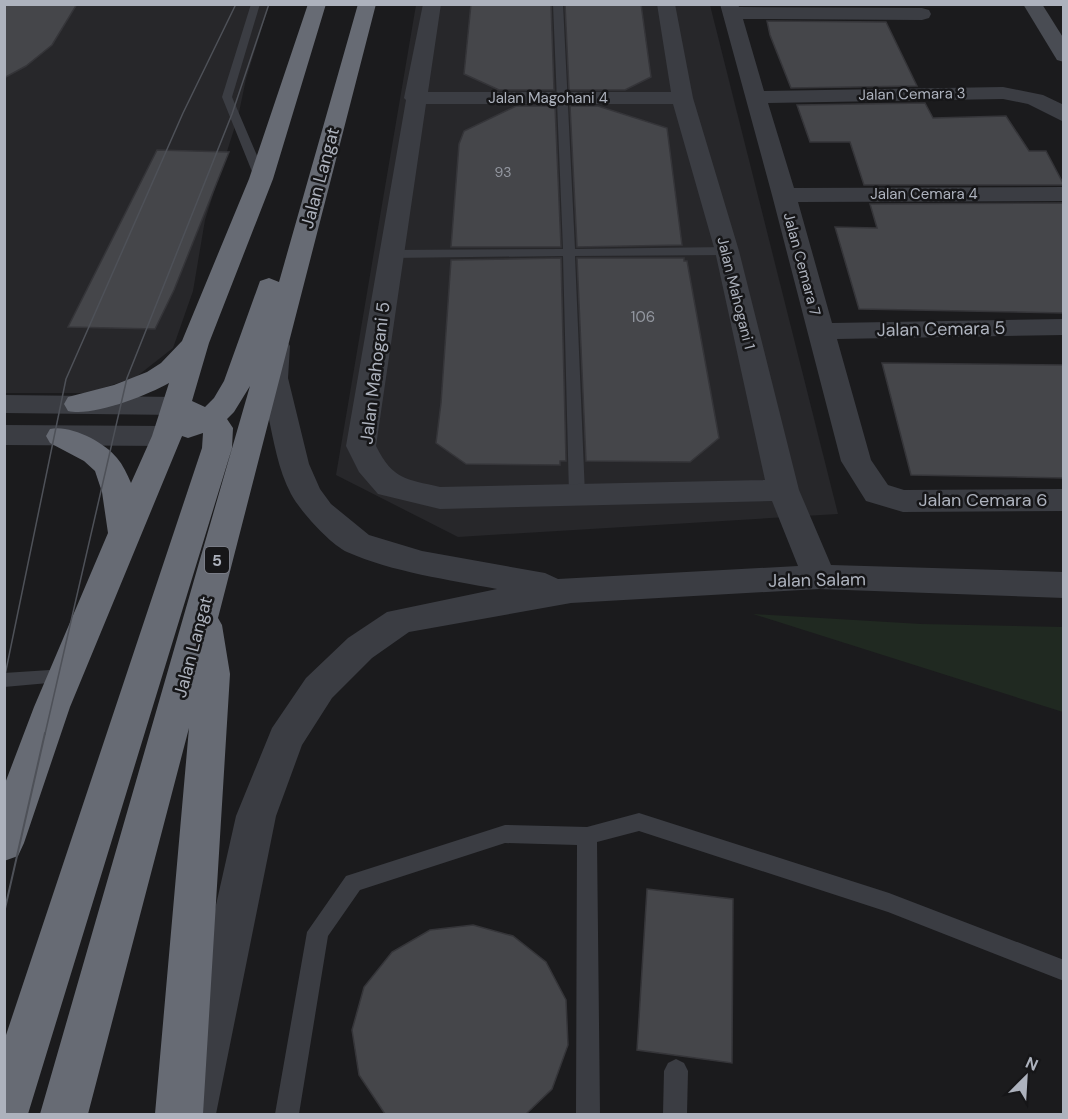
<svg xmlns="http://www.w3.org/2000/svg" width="1068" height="1119" font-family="'DM Sans',sans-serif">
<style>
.built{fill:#27272a}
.green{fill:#202921}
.building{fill:#45464a;stroke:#353539;stroke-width:1.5}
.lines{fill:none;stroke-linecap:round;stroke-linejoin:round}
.lane{fill:#3b3d43;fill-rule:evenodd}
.street{fill:#3b3d43;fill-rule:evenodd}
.secondary{fill:#494c53;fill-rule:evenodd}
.highway{fill:#676b74;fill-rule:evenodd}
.tram-far1{stroke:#4e5158;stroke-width:1.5}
.tram{stroke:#4e5158;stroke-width:2}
.labels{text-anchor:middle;stroke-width:5;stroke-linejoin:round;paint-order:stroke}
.far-number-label{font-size:14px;fill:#9397a0}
.far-street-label{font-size:15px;fill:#adb2bd;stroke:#161618}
.number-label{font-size:15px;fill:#9397a0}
.shield{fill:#161618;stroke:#80838c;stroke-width:1.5}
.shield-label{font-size:16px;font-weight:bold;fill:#adb2bd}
.street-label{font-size:18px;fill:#adb2bd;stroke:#161618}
</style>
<rect width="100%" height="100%" fill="#1b1b1d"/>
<g class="built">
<polygon points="4,5 269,5 246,79 238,117 205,220 193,291 173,348 136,377 88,393 5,393"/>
<polygon points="416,5 710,5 838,514 458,537 336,475"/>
</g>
<polygon class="green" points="753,614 921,624 1063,627 1063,712"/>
<g class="building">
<polygon points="4,4 77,4 52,45 26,66 4,78"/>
<polygon points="471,4 551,4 554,90 499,90 464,74"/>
<polygon points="565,4 641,4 651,77 625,90 569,90"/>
<polygon points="767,21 886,22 917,86 791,88 770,35"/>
<polygon points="925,103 933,118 1006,116 1029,151 1046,151 1064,185 864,185 850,142 810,142 797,105"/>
<polygon points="516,106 555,106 561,247 451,247 459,144 464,131"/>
<polygon points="570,106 598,106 667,128 682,245 577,247"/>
<polygon points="157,150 229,152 174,290 155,329 68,327"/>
<polygon points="1064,203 1064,313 859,309 835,227 877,228 870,204"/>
<polygon points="561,258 566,461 560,461 560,465 466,464 436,443 441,403 451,260"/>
<polygon points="577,258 684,258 684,261 687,261 719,438 690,462 586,461"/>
<polygon points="882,363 1064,365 1064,478 911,475"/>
<polygon points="647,889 733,899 732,1063 637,1050"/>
<polygon points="473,925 513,936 546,962 566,1000 568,1045 552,1089 526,1114 385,1114 359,1075 352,1030 364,987 392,952 430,930"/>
</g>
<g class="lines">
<g class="lane">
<polygon points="251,4 260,4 232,97 267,179 261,182 255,179 222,97"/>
<polygon points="553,4 563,4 575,249 727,247 733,251 727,255 575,256 585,495 583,499 571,499 569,495 563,256 391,258 385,254 391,250 563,249"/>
<polygon points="65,669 71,671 74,676 71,681 4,687 4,673"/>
<polygon points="639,813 889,893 1064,960 1064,981 888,912 639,831 597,842 600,1114 576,1114 577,845 505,843 360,890 328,936 299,1114 275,1114 307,932 346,876 505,825 587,827"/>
<polygon points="676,1059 684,1063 688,1071 687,1114 663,1114 664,1071 668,1063"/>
</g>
<g class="street">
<path d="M423,4H441L428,92H671L657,4H675L693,98L739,251L799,490L831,565L1064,572V598L819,589L571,603L409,632L372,658L332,698L302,745L276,816L216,1114H169L236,816L272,728L306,678L348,638L387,612L497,589C450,580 392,572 347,552C330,544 300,511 291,494C278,469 274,442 268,415C263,393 252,360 266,340L276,338L286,340L290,346L288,378L309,464L320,489L331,504L369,535L422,551L545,573L558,579L798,566L772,501L440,509L378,494L359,472L346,446L406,100L404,98ZM426,104H673L715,251L765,480L440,487C406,479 393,480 376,446Z"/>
<polygon points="720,4 738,4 739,7 922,8 929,10 931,14 929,18 922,20 743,19 764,91 1003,87 1043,95 1064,105 1064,122 1028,104 1003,99 768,103 794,188 1064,187 1064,201 798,202 832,323 1064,319 1064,335 837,339 871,460 888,485 904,490 1064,489 1064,511 903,512 866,501 841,461 772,195"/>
<polygon points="4,395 177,397 187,399 192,406 187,413 177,415 4,413"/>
<polygon points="4,425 167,426 178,429 182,436 178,443 167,446 4,445"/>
</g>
<polygon class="secondary" points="1023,4 1042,4 1064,39 1064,62 1057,60"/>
<path class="highway" d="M308,4H326L273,179L209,343L192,401L205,407L214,398L224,381L260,281L269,278L279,282L358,4H376L218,618L222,625L230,674L203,1114H155L189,728L88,1114H40L250,386L234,412L227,419L233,428L232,448L28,1114H4V1041L202,448L203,433L188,438L182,436L70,707L24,843L18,856L4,861V786L34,707L108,533L102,492L95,471L84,461L50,443L46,436L50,429C69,424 105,442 117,458C123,465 127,474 131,483L152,436L169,383C146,396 92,417 68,411L64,404L68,397L114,385L147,372L161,363L182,341L249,179Z"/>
<g class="tram-far1">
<polyline points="4,680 66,379 183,113 236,4"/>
<polyline points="45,734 127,378 232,114 269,4"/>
</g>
<polyline class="tram" points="4,913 45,733"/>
</g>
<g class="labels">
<g class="far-number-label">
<text x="503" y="177">93</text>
</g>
<g class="far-street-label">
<text transform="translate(912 94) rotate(-1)" y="5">Jalan Cemara 3</text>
<text x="548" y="103">Jalan Magohani 4</text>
<text x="924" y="199">Jalan Cemara 4</text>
<text transform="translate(802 264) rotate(75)" y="5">Jalan Cemara 7</text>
<text transform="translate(736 293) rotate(76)" y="5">Jalan Mahogani 1</text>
</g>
<g class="number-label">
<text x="643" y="322">106</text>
</g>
<rect class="shield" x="205" y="547" width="24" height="26" rx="4.5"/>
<g class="shield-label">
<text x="217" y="566">5</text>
</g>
<g class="street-label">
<text transform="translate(320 178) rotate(-75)" y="6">Jalan Langat</text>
<text transform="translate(941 329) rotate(-1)" y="6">Jalan Cemara 5</text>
<text transform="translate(375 373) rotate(-83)" y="6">Jalan Mahogani 5</text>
<text x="983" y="506">Jalan Cemara 6</text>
<text transform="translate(817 580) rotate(-1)" y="6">Jalan Salam</text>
<text transform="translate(193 647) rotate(-75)" y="6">Jalan Langat</text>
</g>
</g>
<rect width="1068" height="1119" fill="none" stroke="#adb2bd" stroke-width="12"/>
<g transform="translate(1026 1077) rotate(24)" stroke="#161618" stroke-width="4.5" paint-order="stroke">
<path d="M0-4.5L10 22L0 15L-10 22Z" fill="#adb2bd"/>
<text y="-9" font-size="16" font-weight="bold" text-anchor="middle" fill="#adb2bd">N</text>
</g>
</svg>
